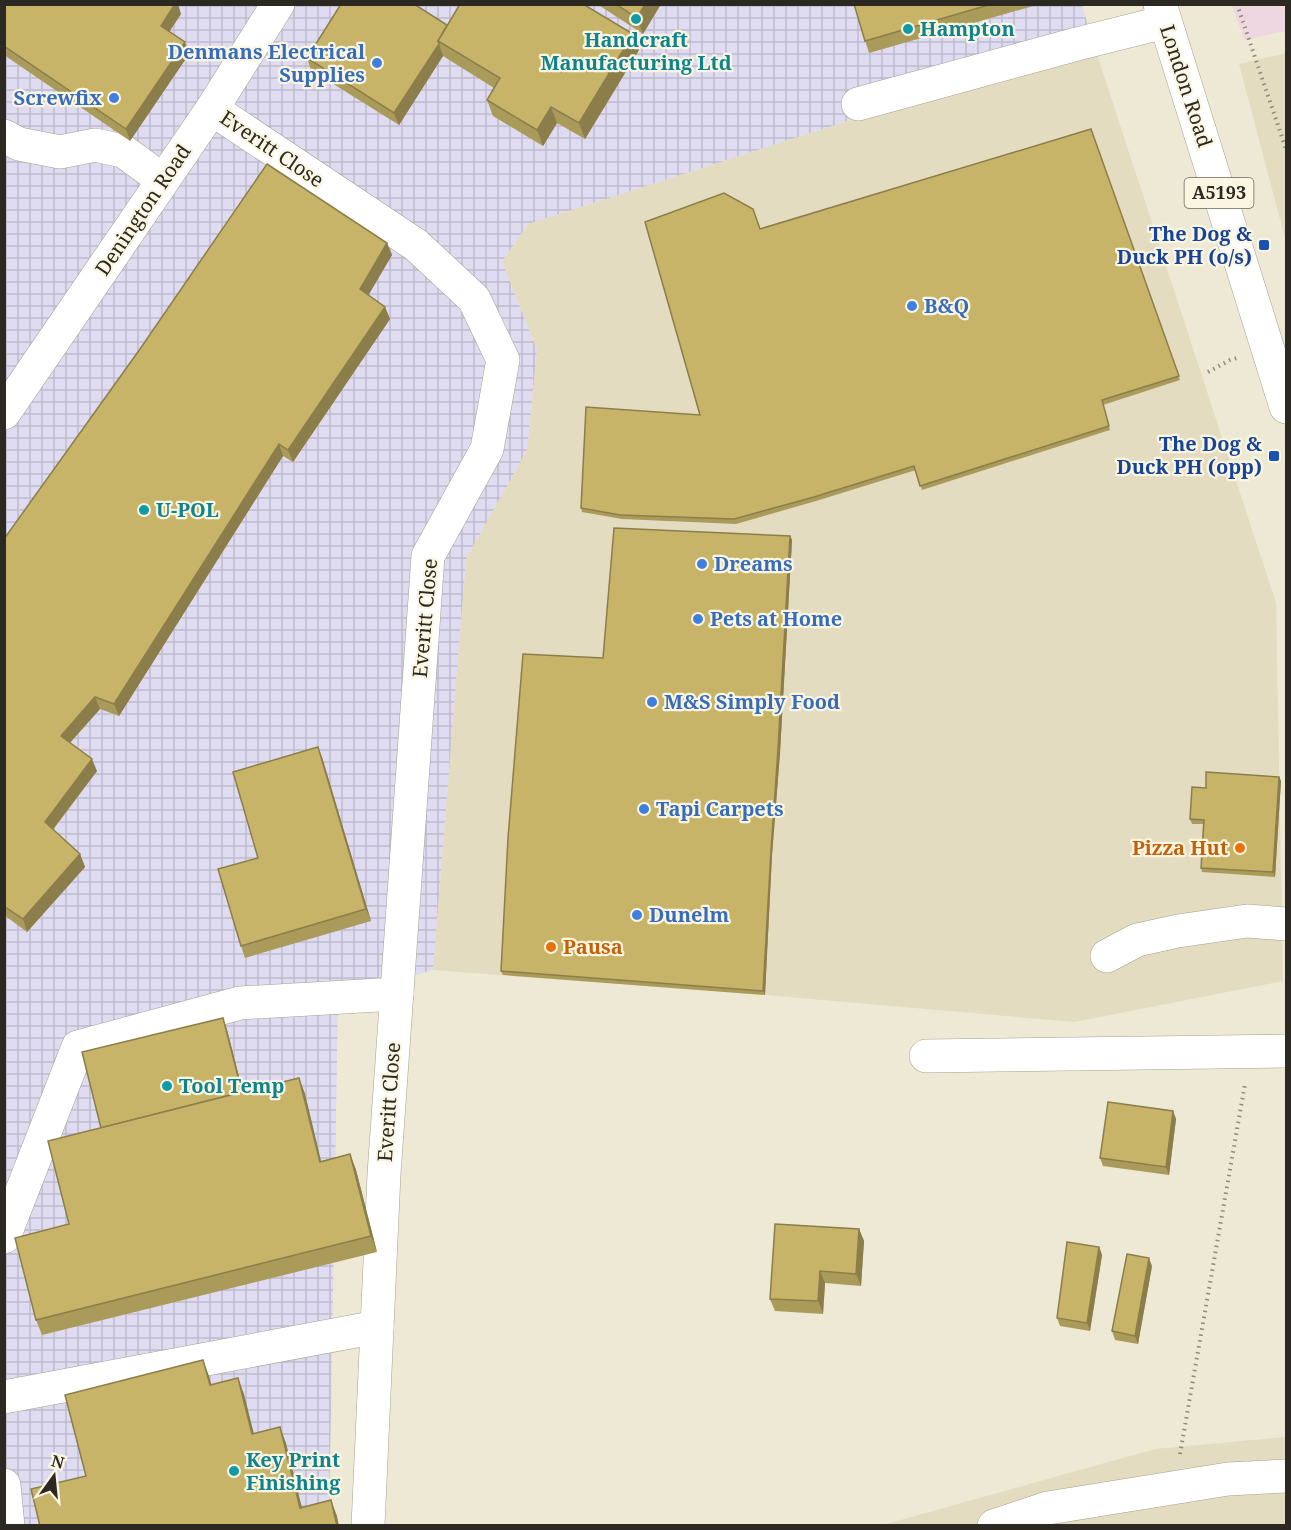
<svg xmlns="http://www.w3.org/2000/svg" width="1291" height="1530" font-family="'Noto Serif',serif">
<style>
.built{fill:#e3dcc1}
.industrial{fill:url(#industrial-grid)}
.education{fill:#efd7e1}
.lines{fill:none;stroke-linecap:round;stroke-linejoin:round}
.minor-casing{stroke:#a6a18e;stroke-width:34}
.major-casing{stroke:#a6a18e;stroke-width:34}
.path{stroke:#8e8b7c;stroke-width:4;stroke-dasharray:1.5 4.5;stroke-linecap:butt}
.minor{stroke:#fff;stroke-width:33}
.major{stroke:#fff;stroke-width:33}
.wall{fill:#ab9b5a}
.shaded-wall{fill:#8b7e4a}
.building{fill:#c7b469;stroke:#8b7e4a;stroke-width:1.5}
.culture-dot{fill:#0f9aa8;stroke:#fbf6e1;stroke-width:2}
.shop-dot{fill:#3f7fe0;stroke:#fbf6e1;stroke-width:2}
.transit-dot{fill:#1a4fb4;stroke:#fbf6e1;stroke-width:2}
.food-dot{fill:#e8710a;stroke:#fbf6e1;stroke-width:2}
.labels{text-anchor:middle;stroke-width:4.5;stroke-linejoin:round;paint-order:stroke}
.shield{fill:#fbf6e1;stroke:#69665b;stroke-width:1.5}
.shield-label{font-size:18px;font-weight:bold;fill:#2b2921}
.culture-label{font-size:20px;font-weight:bold;fill:#0d838f;stroke:#fbf6e1;text-anchor:start}
.shop-label{font-size:20px;font-weight:bold;fill:#366cbe;stroke:#fbf6e1;text-anchor:start}
.street-label{font-size:20px;fill:#2b2921;stroke:#fbf6e1}
.transit-label{font-size:20px;font-weight:bold;fill:#164399;stroke:#fbf6e1;text-anchor:end}
.food-label{font-size:20px;font-weight:bold;fill:#c56008;stroke:#fbf6e1;text-anchor:end}
</style>
<defs>
<pattern id="industrial-grid" width="8" height="8" patternUnits="userSpaceOnUse" patternTransform="scale(1.5)"><rect width="8" height="8" fill="#dfdbf1"/><path d="M0 4h8M4 0v8" fill="none" stroke="#c0bcce"/></pattern>
</defs>
<rect width="100%" height="100%" fill="#eee9d4"/>
<g class="built">
<polygon points="1093,42 1276,603 1283,981 1074,1022 765,995 433,970 466,559 527,450 537,350 502,262 528,224"/>
<polygon points="1286,53 1286,242 1239,64"/>
<polygon points="1286,1437 1286,1525 879,1526 1155,1449"/>
</g>
<polygon class="industrial" points="5,5 1082,5 1093,42 528,224 502,262 537,350 527,450 466,559 433,970 338,998 329,1525 5,1526"/>
<polygon class="education" points="1232,5 1286,5 1286,31 1244,40"/>
<g class="lines">
<defs>
<g id="minor">
<polyline points="858,104 1077,44 1165,22"/>
<polyline points="212,109 416,245 474,299 503,360 487,449 428,556 384,1174 368,1526"/>
<polyline points="4,136 19,144 60,152 95,145 123,151 163,180"/>
<polyline points="4,413 212,109 278,4"/>
<polyline points="1107,956 1137,940 1178,931 1247,921 1286,924"/>
<polyline points="926,1056 1286,1051"/>
<polyline points="4,1237 78,1047 240,1003 397,994"/>
<polyline points="4,1397 377,1327"/>
<polyline points="4,1485 8,1526"/>
<polyline points="994,1526 1048,1508 1228,1479 1286,1476"/>
</g>
<polyline id="major" points="1160,4 1286,407"/>
</defs>
<use href="#minor" class="minor-casing"/>
<use href="#major" class="major-casing"/>
<g class="path">
<polyline points="1237,4 1286,149"/>
<polyline points="1208,372 1230,360 1237,358"/>
<polyline points="1180,1454 1245,1084"/>
</g>
<use href="#minor" class="minor"/>
<use href="#major" class="major"/>
</g>
<g class="wall">
<polygon points="4,4 181,14 169,32 189,54 130,141 4,55"/>
<polygon points="597,4 661,4 643,34"/>
<polygon points="854,4 1040,4 869,53"/>
<polygon points="447,25 633,34 639,50 585,139 557,123 543,146 493,116 487,100 494,88 443,56 399,125 311,70 307,58"/>
<polygon points="1091,129 1180,380 1103,405 1110,430 922,490 916,470 816,501 736,524 622,519 582,512 581,508 700,415 760,229"/>
<polygon points="387,243 392,255 368,295 385,307 390,319 293,462 283,456 119,716 100,709 70,743 97,771 53,830 80,854 85,867 27,932 4,915 4,539"/>
<polygon points="790,536 792,540 780,753 772,855 765,995 503,975 501,971 603,658"/>
<polygon points="318,747 371,921 245,958 241,946 258,858"/>
<polygon points="1279,777 1281,781 1275,877 1202,872 1201,868 1203,824 1192,824 1190,819 1206,788"/>
<polygon points="227,1030 243,1092 299,1078 305,1094 321,1161 350,1154 356,1170 377,1252 42,1335 36,1320 69,1224 101,1128"/>
<polygon points="1173,1111 1176,1119 1169,1175 1103,1166 1100,1158"/>
<polygon points="859,1229 864,1241 861,1286 825,1283 823,1314 775,1311 770,1299"/>
<polygon points="1099,1247 1102,1255 1090,1331 1060,1326 1057,1318"/>
<polygon points="1152,1266 1138,1344 1115,1340 1112,1331"/>
</g>
<g class="shaded-wall">
<polygon points="175,4 178,4 181,14 165,38 161,26"/>
<polygon points="645,4 661,4 643,34 637,18"/>
<polygon points="633,34 639,50 585,139 579,123"/>
<polygon points="185,42 189,54 130,141 126,129"/>
<polygon points="439,44 443,56 399,125 394,113"/>
<polygon points="551,107 557,123 543,146 537,130"/>
<polygon points="387,243 392,255 365,301 360,289"/>
<polygon points="385,307 390,319 293,462 288,450"/>
<polygon points="279,444 283,456 119,716 114,704"/>
<polygon points="790,536 792,540 780,753 772,855 765,995 763,991 771,851"/>
<polygon points="95,697 100,709 65,748 61,736"/>
<polygon points="318,747 323,760 371,921 366,909"/>
<polygon points="92,759 97,771 49,834 45,822"/>
<polygon points="1279,777 1281,781 1275,877 1273,872"/>
<polygon points="80,854 85,867 27,932 23,919"/>
<polygon points="223,1018 227,1030 247,1108 243,1096"/>
<polygon points="299,1078 305,1094 325,1178 320,1162"/>
<polygon points="1173,1111 1176,1119 1169,1175 1166,1167"/>
<polygon points="350,1154 356,1170 377,1252 371,1236"/>
<polygon points="859,1229 864,1241 861,1286 856,1274"/>
<polygon points="1099,1247 1102,1255 1090,1331 1087,1323"/>
<polygon points="1149,1258 1152,1266 1138,1344 1135,1336"/>
<polygon points="820,1271 825,1283 823,1314 818,1301"/>
<polygon points="203,1360 209,1376 216,1401 210,1385"/>
<polygon points="238,1378 244,1394 258,1450 252,1434"/>
<polygon points="280,1427 286,1443 306,1524 300,1508"/>
<polygon points="331,1500 337,1516 339,1526 337,1526"/>
</g>
<g class="building">
<polygon points="4,4 175,4 161,26 185,42 126,129 4,46"/>
<polygon points="341,4 414,4 447,25 438,41 439,44 394,113 307,58"/>
<polygon points="460,4 583,4 633,34 579,123 551,107 537,130 487,100 500,78 438,41"/>
<polygon points="616,4 645,4 637,18"/>
<polygon points="854,4 992,4 865,41"/>
<polygon points="1091,129 1179,376 1102,400 1109,426 920,486 914,466 814,497 734,519 620,515 581,508 586,407 700,415 645,222 724,193 753,209 760,229"/>
<polygon points="267,164 387,243 360,289 385,307 288,450 279,444 114,704 95,697 61,736 92,759 45,822 80,854 23,919 4,906 4,539 140,349"/>
<polygon points="614,528 790,536 778,749 771,851 763,991 501,971 508,838 523,654 603,658"/>
<polygon points="318,747 366,909 241,946 218,869 258,858 233,772"/>
<polygon points="1206,772 1279,777 1273,872 1201,868 1204,820 1190,819 1192,787 1206,788"/>
<polygon points="223,1018 242,1092 101,1128 82,1052"/>
<polygon points="299,1078 320,1162 350,1154 371,1236 36,1320 15,1238 69,1224 48,1141"/>
<polygon points="1108,1102 1173,1111 1166,1167 1100,1158"/>
<polygon points="775,1224 859,1229 856,1274 820,1271 818,1301 770,1299"/>
<polygon points="1067,1242 1099,1247 1087,1323 1057,1318"/>
<polygon points="1127,1254 1149,1258 1135,1336 1112,1331"/>
<polygon points="203,1360 210,1385 238,1378 252,1434 280,1427 300,1508 331,1500 337,1526 40,1526 31,1489 86,1476 65,1395"/>
</g>
<g class="culture-dot">
<circle cx="636" cy="19" r="6"/>
<circle cx="908" cy="29" r="6"/>
<circle cx="144" cy="510" r="6"/>
<circle cx="167" cy="1086" r="6"/>
<circle cx="234" cy="1471" r="6"/>
</g>
<g class="shop-dot">
<circle cx="377" cy="63" r="6"/>
<circle cx="114" cy="98" r="6"/>
<circle cx="912" cy="306" r="6"/>
<circle cx="702" cy="564" r="6"/>
<circle cx="698" cy="619" r="6"/>
<circle cx="652" cy="702" r="6"/>
<circle cx="644" cy="809" r="6"/>
<circle cx="637" cy="915" r="6"/>
</g>
<g class="transit-dot">
<rect x="1258" y="239" width="12" height="12" rx="3"/>
<rect x="1268" y="450" width="12" height="12" rx="3"/>
</g>
<g class="food-dot">
<circle cx="1240" cy="848" r="6"/>
<circle cx="551" cy="947" r="6"/>
</g>
<g class="labels">
<rect class="shield" x="1184.5" y="178" width="69" height="30" rx="4.5"/>
<g class="shield-label">
<text x="1219" y="199">A5193</text>
</g>
<g class="culture-label">
<text x="920" y="36">Hampton</text>
<text x="636" y="47" text-anchor="middle">Handcraft<tspan x="636" dy="23">Manufacturing Ltd</tspan></text>
<text x="156" y="517">U-POL</text>
<text x="179" y="1093">Tool Temp</text>
<text x="246" y="1467">Key Print<tspan x="246" dy="23">Finishing</tspan></text>
</g>
<g class="shop-label">
<text x="365" y="59" text-anchor="end">Denmans Electrical<tspan x="365" dy="23">Supplies</tspan></text>
<text x="102" y="105" text-anchor="end">Screwfix</text>
<text x="924" y="313">B&amp;Q</text>
<text x="714" y="571">Dreams</text>
<text x="710" y="626">Pets at Home</text>
<text x="664" y="709">M&amp;S Simply Food</text>
<text x="656" y="816">Tapi Carpets</text>
<text x="649" y="922">Dunelm</text>
</g>
<g class="street-label">
<text transform="translate(1186 86) rotate(72)" y="7">London Road</text>
<text transform="translate(272 149) rotate(34)" y="7">Everitt Close</text>
<text transform="translate(143 210) rotate(-56)" y="7">Denington Road</text>
<text transform="translate(425 618) rotate(-85)" y="7">Everitt Close</text>
<text transform="translate(389 1102) rotate(-86)" y="7">Everitt Close</text>
</g>
<g class="transit-label">
<text x="1252" y="241">The Dog &amp;<tspan x="1252" dy="23">Duck PH (o/s)</tspan></text>
<text x="1262" y="451">The Dog &amp;<tspan x="1262" dy="23">Duck PH (opp)</tspan></text>
</g>
<g class="food-label">
<text x="1228" y="855">Pizza Hut</text>
<text x="563" y="954" text-anchor="start">Pausa</text>
</g>
</g>
<rect width="1291" height="1530" fill="none" stroke="#2b2921" stroke-width="12"/>
<g transform="translate(54 1476) rotate(15)" stroke="#fbf6e1" stroke-width="4.5" paint-order="stroke">
<path d="M0-4.5L10 22L0 15L-10 22Z" fill="#2b2921"/>
<text y="-9" font-size="16" font-weight="bold" text-anchor="middle" fill="#2b2921">N</text>
</g>
</svg>
